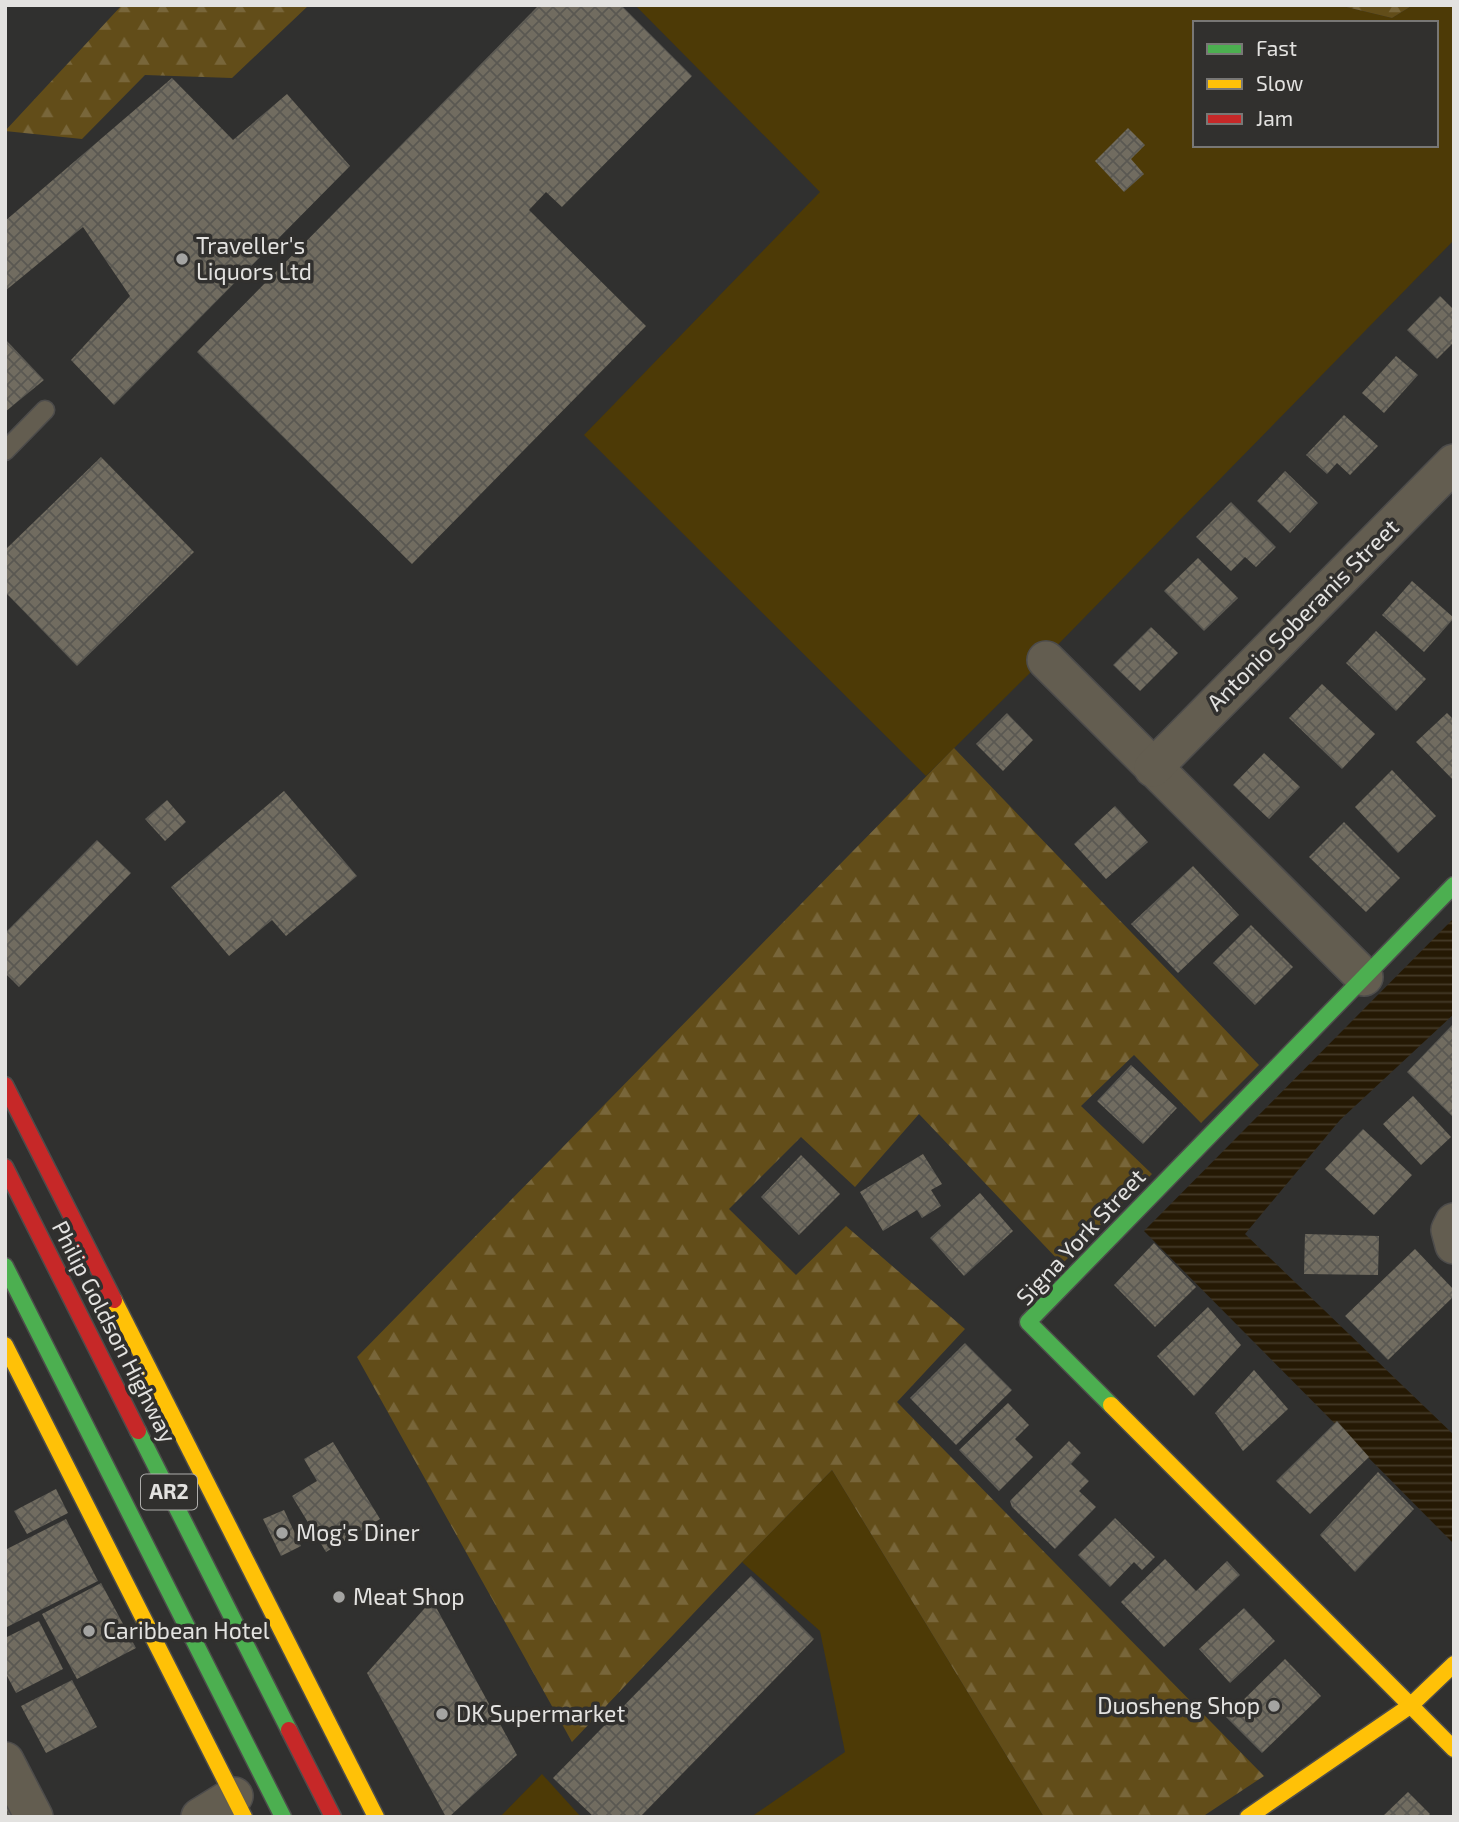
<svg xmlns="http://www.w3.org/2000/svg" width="1459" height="1822" font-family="'Exo 2',sans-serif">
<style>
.grass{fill:#4d3a06;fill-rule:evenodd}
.forest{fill:url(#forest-firs)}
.water{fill:url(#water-rules)}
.building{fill:url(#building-cross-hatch)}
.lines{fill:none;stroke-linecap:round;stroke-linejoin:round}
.lane-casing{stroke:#4d4c4b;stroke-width:21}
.street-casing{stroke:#4d4c4b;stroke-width:40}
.fast-casing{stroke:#4d4c4b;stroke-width:19}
.slow-casing{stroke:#4d4c4b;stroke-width:19}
.jam-casing{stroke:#4d4c4b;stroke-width:19}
.lane{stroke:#635d50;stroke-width:18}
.street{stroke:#635d50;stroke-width:37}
.fast{stroke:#4caf50;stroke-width:16}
.slow{stroke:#ffc107;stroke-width:16}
.jam{stroke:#c62828;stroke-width:16}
.poi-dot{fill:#a4a4a2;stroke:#31302e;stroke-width:2.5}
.labels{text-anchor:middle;stroke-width:7;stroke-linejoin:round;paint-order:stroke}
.shield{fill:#31302e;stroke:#aeadab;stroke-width:2}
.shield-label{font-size:21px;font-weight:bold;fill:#e3e2e0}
.poi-label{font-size:23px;fill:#e3e2e0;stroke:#31302e;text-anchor:start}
.street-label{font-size:23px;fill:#e3e2e0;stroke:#31302e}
</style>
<defs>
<pattern id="forest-firs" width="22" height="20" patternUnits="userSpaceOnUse" patternTransform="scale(1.75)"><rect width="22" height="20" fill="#624d19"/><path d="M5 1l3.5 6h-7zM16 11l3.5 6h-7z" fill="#78663a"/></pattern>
<pattern id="water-rules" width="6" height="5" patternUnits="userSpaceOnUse" patternTransform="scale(1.75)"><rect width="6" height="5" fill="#251904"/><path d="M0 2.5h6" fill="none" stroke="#443a28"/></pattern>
<pattern id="building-cross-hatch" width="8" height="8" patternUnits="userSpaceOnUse" patternTransform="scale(1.75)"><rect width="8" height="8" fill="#716c60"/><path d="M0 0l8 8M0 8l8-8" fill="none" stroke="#5a5852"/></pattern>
</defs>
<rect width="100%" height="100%" fill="#30302f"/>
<g class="grass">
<path d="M635,5H1338L1392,18L1413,5H1454V240L1035,668L926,776L584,435L820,192ZM1195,23H1436V145H1195Z"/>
<polygon points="832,1470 1044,1817 751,1817 845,1752 820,1631 742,1562"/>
<polygon points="542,1774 581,1817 500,1817"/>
</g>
<g class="forest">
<polygon points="122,5 309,5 232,78 145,75 82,139 5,131"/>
<polygon points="1338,5 1413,5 1392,18"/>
<polygon points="954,748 1259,1065 1201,1123 1134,1055 1081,1106 1152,1174 1062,1264 919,1114 855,1187 801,1137 729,1209 796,1275 846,1226 965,1329 897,1402 1264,1776 1202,1817 1044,1817 832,1470 742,1562 572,1742 357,1357"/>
</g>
<polygon class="water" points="1454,918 1454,1014 1340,1120 1245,1234 1454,1435 1454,1544 1144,1231"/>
<g class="building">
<polygon points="539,5 621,5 692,76 562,207 546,192 529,210 646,326 412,564 197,352"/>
<polygon points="172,78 233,140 287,94 350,166 114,405 71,360 130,296 83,227 5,291 5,221"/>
<polygon points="1128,128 1145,145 1131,159 1144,174 1124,192 1095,161"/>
<polygon points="1440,296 1454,310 1454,342 1437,359 1407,330"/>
<polygon points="5,339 44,380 5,412"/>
<polygon points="1396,356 1418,375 1384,413 1362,393"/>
<polygon points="1344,415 1378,446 1350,475 1337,463 1327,474 1306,455"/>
<polygon points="101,457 194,552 77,666 5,592 5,550"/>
<polygon points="1285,471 1318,503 1290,533 1257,501"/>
<polygon points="1231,502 1276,547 1256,567 1245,557 1231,571 1196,537"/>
<polygon points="1198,558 1238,598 1204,631 1164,591"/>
<polygon points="1412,581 1454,618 1424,652 1382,615"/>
<polygon points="1151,627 1178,653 1140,691 1113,665"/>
<polygon points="1376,631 1426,679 1396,711 1346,663"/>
<polygon points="1322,684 1375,734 1342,769 1289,718"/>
<polygon points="1007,713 1033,740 1003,771 976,744"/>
<polygon points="1447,713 1454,720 1454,781 1416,742"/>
<polygon points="1264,753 1300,787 1269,819 1233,785"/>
<polygon points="1392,770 1436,816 1398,853 1355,807"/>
<polygon points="284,791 357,876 286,936 272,920 229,956 171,887"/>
<polygon points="167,800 186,822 165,841 145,819"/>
<polygon points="1115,806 1148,842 1106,879 1074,844"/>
<polygon points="1344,822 1400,878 1366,912 1309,857"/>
<polygon points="97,840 131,873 19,987 5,973 5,933"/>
<polygon points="1193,866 1239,915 1178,973 1131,924"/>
<polygon points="1251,925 1293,967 1255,1005 1213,963"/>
<polygon points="1454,1023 1454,1118 1407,1072"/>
<polygon points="1131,1065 1177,1108 1143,1144 1097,1101"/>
<polygon points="1413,1096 1451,1137 1421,1165 1383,1124"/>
<polygon points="1363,1129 1412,1175 1374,1215 1325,1169"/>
<polygon points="923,1154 942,1184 931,1190 941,1206 922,1218 917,1210 883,1231 860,1192"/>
<polygon points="801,1155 840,1194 799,1235 761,1197"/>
<polygon points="980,1193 1013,1231 964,1276 930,1238"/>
<polygon points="1305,1234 1379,1236 1378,1275 1304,1274"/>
<polygon points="1154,1243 1196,1287 1155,1327 1114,1285"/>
<polygon points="1415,1249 1454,1290 1454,1296 1388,1360 1345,1316"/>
<polygon points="1208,1307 1241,1345 1194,1396 1157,1356"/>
<polygon points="965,1343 1012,1390 956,1445 910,1398"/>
<polygon points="1254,1370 1288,1409 1243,1451 1215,1413"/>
<polygon points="1008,1403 1029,1425 1015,1439 1033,1457 999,1491 959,1450"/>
<polygon points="1337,1421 1369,1457 1310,1514 1276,1481"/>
<polygon points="1069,1441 1081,1453 1071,1464 1089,1481 1079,1491 1096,1507 1055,1549 1012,1507 1010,1501"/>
<polygon points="333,1442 380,1519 326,1552 292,1496 317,1481 304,1459"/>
<polygon points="1378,1472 1414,1509 1355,1572 1320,1535"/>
<polygon points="56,1489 68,1513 27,1534 14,1511"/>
<polygon points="284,1510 301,1546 281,1556 263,1519"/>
<polygon points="1115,1518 1155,1557 1142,1570 1134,1562 1110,1587 1078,1555"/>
<polygon points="66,1519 98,1581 5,1628 5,1550"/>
<polygon points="1165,1559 1196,1591 1227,1561 1240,1575 1164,1647 1121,1602"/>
<polygon points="751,1576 814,1639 640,1817 594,1817 553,1778"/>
<polygon points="101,1583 136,1648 77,1679 42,1614"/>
<polygon points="432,1600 517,1755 449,1817 446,1817 367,1673"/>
<polygon points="1244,1608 1275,1641 1230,1683 1199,1649"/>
<polygon points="39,1621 63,1669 16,1693 5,1672 5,1638"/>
<polygon points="1285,1659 1321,1696 1262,1753 1226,1717"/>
<polygon points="72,1680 97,1727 46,1753 21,1706"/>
<polygon points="5,1787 19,1817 5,1817"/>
<polygon points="1408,1792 1430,1814 1427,1817 1382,1817"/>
</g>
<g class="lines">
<defs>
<polyline id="lane" points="5,451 45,410"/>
<g id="street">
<polyline points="1046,660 1364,977"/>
<polyline points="1153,768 1454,463"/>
<polyline points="1454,1222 1450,1230 1454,1245"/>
<polyline points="5,1761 34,1817"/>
<polyline points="200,1817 234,1796"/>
</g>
<g id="fast">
<polyline points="5,1266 283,1817"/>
<polyline points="1111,1405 1028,1322 1454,885"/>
<polyline points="138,1431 289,1730"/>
</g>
<g id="slow">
<polyline points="114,1300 376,1817"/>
<polyline points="5,1345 244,1817"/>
<polyline points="1111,1405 1454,1749"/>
<polyline points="1248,1817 1410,1706 1454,1664"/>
</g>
<g id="jam">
<polyline points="5,1085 114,1300"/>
<polyline points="5,1167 138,1431"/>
<polyline points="289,1730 333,1817"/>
</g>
</defs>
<use href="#lane" class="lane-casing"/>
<use href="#street" class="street-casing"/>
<use href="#fast" class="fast-casing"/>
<use href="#slow" class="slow-casing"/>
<use href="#jam" class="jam-casing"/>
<use href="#lane" class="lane"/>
<use href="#street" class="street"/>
<use href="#fast" class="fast"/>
<use href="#slow" class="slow"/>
<use href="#jam" class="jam"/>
</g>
<g class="poi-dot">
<circle cx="182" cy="259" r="7"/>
<circle cx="282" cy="1533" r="7"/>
<circle cx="339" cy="1597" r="7"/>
<circle cx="89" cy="1631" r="7"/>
<circle cx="1274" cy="1706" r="7"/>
<circle cx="442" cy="1714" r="7"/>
</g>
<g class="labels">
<rect class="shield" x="141" y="1474.5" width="56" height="35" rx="5"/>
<g class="shield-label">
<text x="169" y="1499">AR2</text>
</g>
<g class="poi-label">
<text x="196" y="254">Traveller's<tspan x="196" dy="26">Liquors Ltd</tspan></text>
<text x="296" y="1541">Mog's Diner</text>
<text x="353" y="1605">Meat Shop</text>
<text x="103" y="1639">Caribbean Hotel</text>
<text x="1260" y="1714" text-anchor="end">Duosheng Shop</text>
<text x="456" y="1722">DK Supermarket</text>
</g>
<g class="street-label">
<text transform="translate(1303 615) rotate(-45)" y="8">Antonio Soberanis Street</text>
<text transform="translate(1081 1237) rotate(-47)" y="8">Signa York Street</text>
<text transform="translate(114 1332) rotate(63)" y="8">Philip Goldson Highway</text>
</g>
</g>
<rect width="1459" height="1822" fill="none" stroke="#e3e2e0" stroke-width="14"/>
<rect x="1193" y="21" width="245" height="126" fill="#31302e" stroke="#787775" stroke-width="2"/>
<rect x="1207" y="44" width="35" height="10" fill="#4caf50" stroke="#787775" stroke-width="2"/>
<text x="1256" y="56" font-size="21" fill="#e3e2e0">Fast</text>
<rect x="1207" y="79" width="35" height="10" fill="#ffc107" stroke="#787775" stroke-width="2"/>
<text x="1256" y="91" font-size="21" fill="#e3e2e0">Slow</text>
<rect x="1207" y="114" width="35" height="10" fill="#c62828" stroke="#787775" stroke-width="2"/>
<text x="1256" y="126" font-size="21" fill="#e3e2e0">Jam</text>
</svg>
